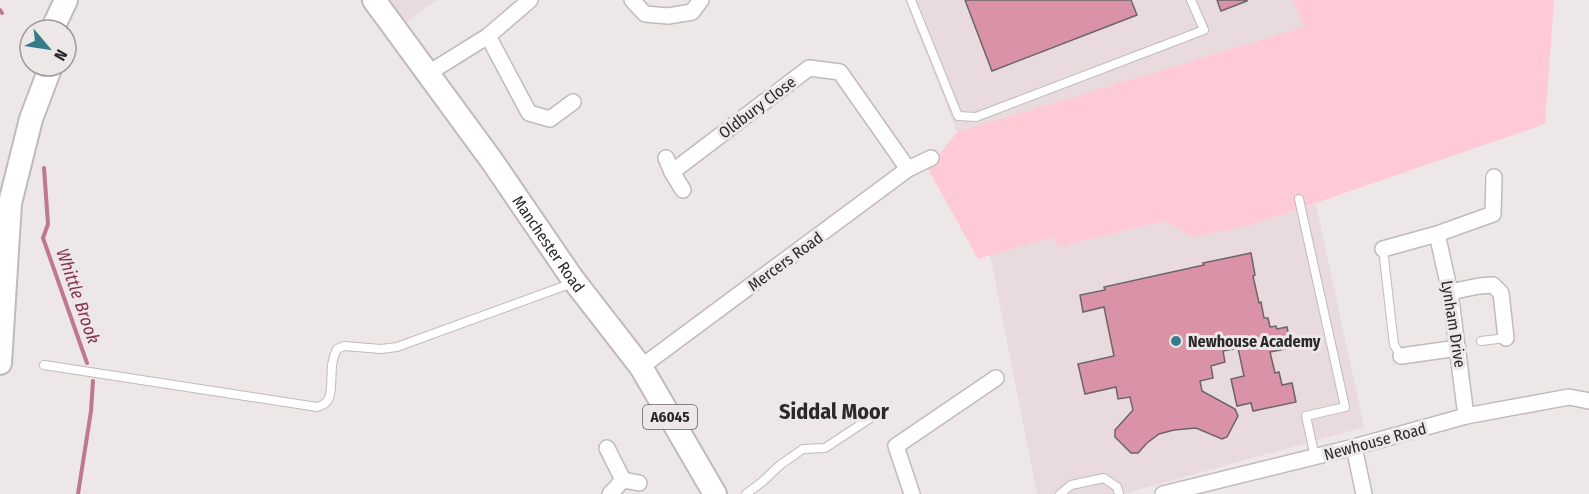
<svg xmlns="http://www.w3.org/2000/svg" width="1589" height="494" font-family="'Fira Sans Condensed',sans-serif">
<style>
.built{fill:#e9dade}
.green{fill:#fdcad6}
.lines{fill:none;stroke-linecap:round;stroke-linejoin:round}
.stream{stroke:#be798c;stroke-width:4}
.building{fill:#da93a6;stroke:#6b6567;stroke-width:1.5}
.lane-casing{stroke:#c0babc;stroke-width:10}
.street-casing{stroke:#c0babc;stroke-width:18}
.primary-casing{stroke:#c0babc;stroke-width:26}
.lane{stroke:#fff;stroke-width:8}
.street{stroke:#fff;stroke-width:15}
.primary{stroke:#fff;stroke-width:22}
.poi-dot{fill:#367b89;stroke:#ede7e8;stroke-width:2}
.labels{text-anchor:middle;stroke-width:6;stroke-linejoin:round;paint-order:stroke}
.shield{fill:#ede7e8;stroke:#646162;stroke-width:1.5}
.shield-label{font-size:15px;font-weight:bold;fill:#2a2829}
.street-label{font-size:16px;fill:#2a2829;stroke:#ede7e8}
.poi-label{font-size:16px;font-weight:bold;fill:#2a2829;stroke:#ede7e8;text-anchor:start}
.water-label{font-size:18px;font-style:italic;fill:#87334f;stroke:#ede7e8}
.district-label{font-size:22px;font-weight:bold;fill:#2a2829;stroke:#ede7e8}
</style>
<rect width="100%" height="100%" fill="#ede7e8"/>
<g class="built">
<polygon points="384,0 437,0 402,25"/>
<polygon points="905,0 1293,0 1305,27 957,132"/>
<polygon points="1316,204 1364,427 1123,494 1037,494 990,255 1052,237 1058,247 1165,221 1255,224"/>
</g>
<polygon class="green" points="1293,0 1554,0 1545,124 1255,224 1192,237 1165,221 1058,247 1052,237 978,259 928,169 957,132 1304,27"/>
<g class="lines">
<g class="stream">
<polyline points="0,10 2,13"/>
<polyline points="44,168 48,224 43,238 87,363"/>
<polyline points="78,494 91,411 93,381"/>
</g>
</g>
<g class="building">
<polygon points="965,0 1131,0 1137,15 992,71"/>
<polygon points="1217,0 1247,0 1247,1 1221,11"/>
<polygon points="1251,253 1255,275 1253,276 1259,303 1261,302 1264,318 1268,318 1270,327 1276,326 1277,329 1287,327 1291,348 1270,352 1275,373 1279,372 1282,385 1292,383 1296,402 1253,411 1251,403 1237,406 1231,379 1244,376 1238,348 1223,351 1225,362 1211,366 1213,378 1200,381 1202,391 1235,409 1238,416 1227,437 1222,439 1196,428 1174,430 1159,434 1147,443 1138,453 1131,453 1115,437 1115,430 1133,410 1130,397 1118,399 1116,387 1085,394 1078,364 1114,356 1104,307 1083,312 1080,295 1105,290 1104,287 1204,265 1203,263"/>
</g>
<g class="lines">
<defs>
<g id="lane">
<polyline points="911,0 958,116 976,117 1204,30 1191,0"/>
<polyline points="1299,199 1345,407 1306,416 1315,457"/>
<polyline points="1383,249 1394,345 1401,356"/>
<polyline points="1481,341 1506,338"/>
<path d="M44,365L317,407C322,405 327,404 329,398C334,384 328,365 337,349L344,346L381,349L397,347L567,285L572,281"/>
<polyline points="746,494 762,482 780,465 803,449 825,448 872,417"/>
<polyline points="1060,494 1071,485 1104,478 1117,487 1119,494"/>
</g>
<g id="street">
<polyline points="632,0 645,14 668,16 692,12 701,0"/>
<polyline points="488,36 529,113 550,119 573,102"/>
<polyline points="427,74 488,36 530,0"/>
<polyline points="666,158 672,172 683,190"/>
<polyline points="672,172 809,68 840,72 908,169"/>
<polyline points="1437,234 1450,292 1466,416"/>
<polyline points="1383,249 1437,234 1493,214 1494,177"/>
<polyline points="1450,292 1479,286 1493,285 1501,293 1506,338"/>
<polyline points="1401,356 1458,348"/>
<polyline points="641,367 908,169 931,158"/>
<polyline points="1354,447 1364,494"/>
<polyline points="607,448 623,480 639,483"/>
<polyline points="610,494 623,480"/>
<polyline points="912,494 896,446 996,378"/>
<polyline points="1163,494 1354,447 1466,416 1569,397 1589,401"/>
</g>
<g id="primary">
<path id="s1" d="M374,0L492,161L572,278L641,367L715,494"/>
<polyline points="52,30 66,0"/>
<polyline points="0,363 10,203 31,119 51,66"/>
</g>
</defs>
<use href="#lane" class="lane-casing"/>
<use href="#street" class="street-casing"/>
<use href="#primary" class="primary-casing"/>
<use href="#lane" class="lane"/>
<use href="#street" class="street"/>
<use href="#primary" class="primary"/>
</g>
<circle class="poi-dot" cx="1176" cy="341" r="6"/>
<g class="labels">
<rect class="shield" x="643" y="405" width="54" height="24" rx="4.5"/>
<g class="shield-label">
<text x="670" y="422">A6045</text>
</g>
<g class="street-label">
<text transform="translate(757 107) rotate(-37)" y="6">Oldbury Close</text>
<text dy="6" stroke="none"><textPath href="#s1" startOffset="300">Manchester Road</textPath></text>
<text transform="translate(785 261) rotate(-36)" y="6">Mercers Road</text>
<text transform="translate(1454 324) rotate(81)" y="6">Lynham Drive</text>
<text transform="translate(1375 441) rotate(-15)" y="6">Newhouse Road</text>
</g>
<g class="poi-label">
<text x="1188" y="347">Newhouse Academy</text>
</g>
<g class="water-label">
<text transform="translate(78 296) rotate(71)" y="6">Whittle Brook</text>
</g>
<g class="district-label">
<text x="834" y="419">Siddal Moor</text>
</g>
</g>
<g transform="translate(48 48) rotate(119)"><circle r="28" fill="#ede7e8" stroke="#9f9b9c" stroke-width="1.5"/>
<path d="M0-4.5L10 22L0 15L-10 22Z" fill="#367b89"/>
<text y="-9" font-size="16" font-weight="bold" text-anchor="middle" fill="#2a2829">N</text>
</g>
</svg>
